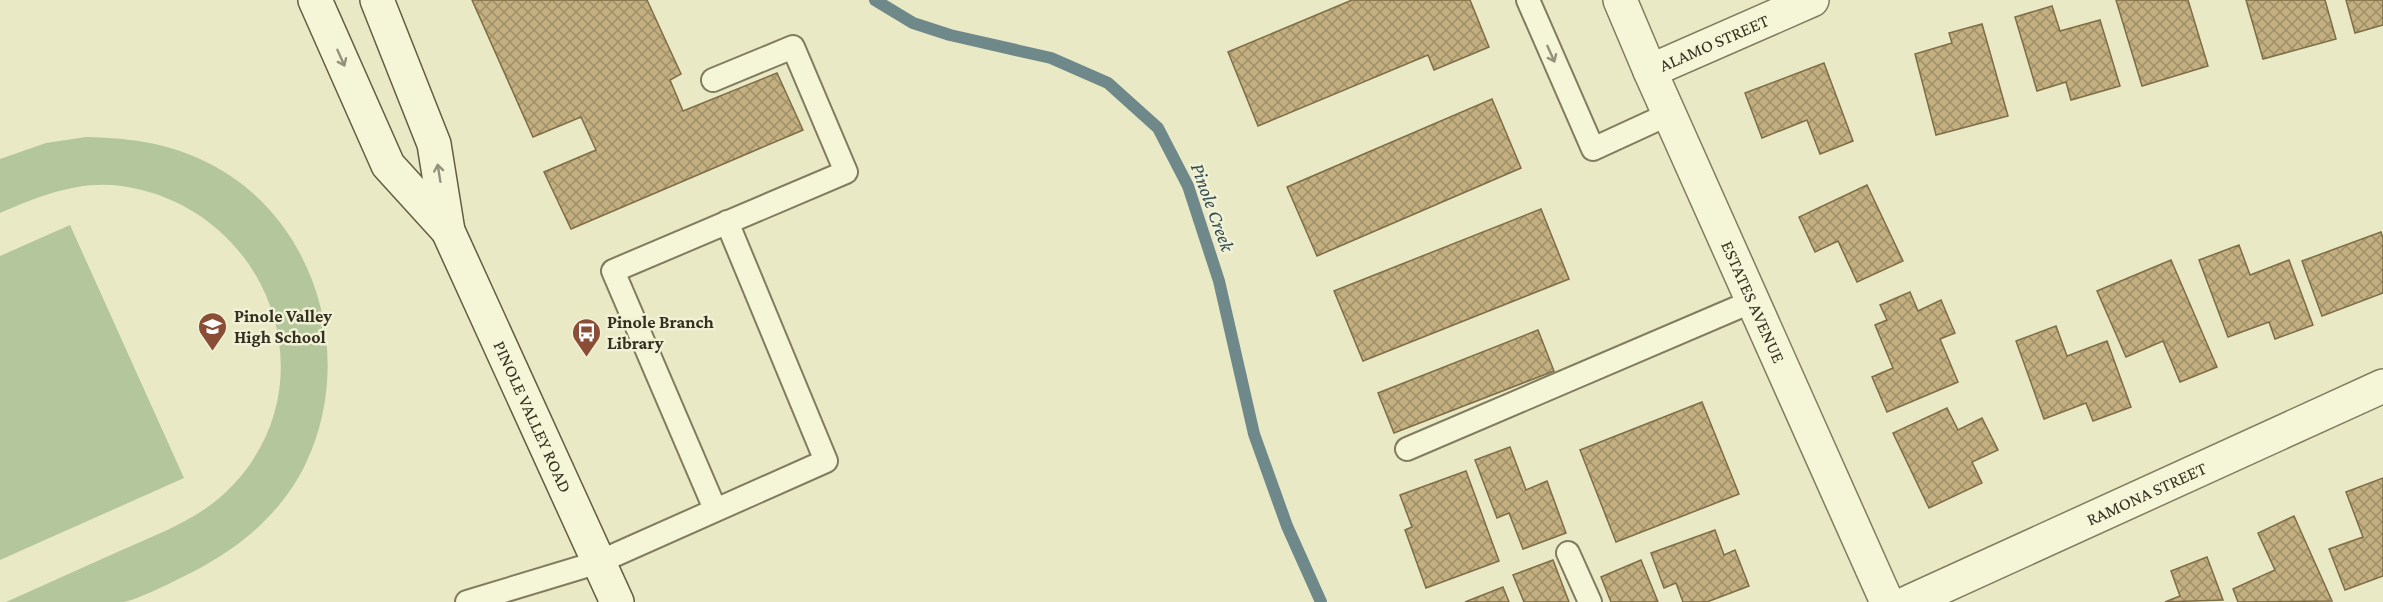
<svg xmlns="http://www.w3.org/2000/svg" width="2383" height="602" font-family="'Crimson Pro',serif">
<style>
.green{fill:#b4c69b}
.lines{fill:none;stroke-linecap:round;stroke-linejoin:round}
.stream{stroke:#6f898a;stroke-width:12}
.building{fill:url(#building-cross-hatch);stroke:#7f6d46;stroke-width:1.5}
.lane-casing{stroke:#827c5e;stroke-width:26}
.street-casing{stroke:#827c5e;stroke-width:36}
.secondary-casing{stroke:#645d41;stroke-width:36}
.lane{stroke:#f5f5d8;stroke-width:22}
.street{stroke:#f5f5d8;stroke-width:33}
.secondary{stroke:#f5f5d8;stroke-width:33}
.oneway{stroke:#94927c}
.labels{text-anchor:middle;stroke-width:5;stroke-linejoin:round;paint-order:stroke}
.street-label{font-size:18px;fill:#343020;stroke:#f1f1d5}
.poi-label{font-size:18px;font-weight:bold;fill:#343020;stroke:#f1f1d5;text-anchor:start}
.water-label{font-size:20px;font-style:italic;fill:#314a52;stroke:#f1f1d5}
</style>
<defs>
<pattern id="building-cross-hatch" width="8" height="8" patternUnits="userSpaceOnUse" patternTransform="scale(1.5)"><rect width="8" height="8" fill="#c3af80"/><path d="M0 0l8 8M0 8l8-8" fill="none" stroke="#9f8f68"/></pattern>
</defs>
<rect width="100%" height="100%" fill="#e9e9c6"/>
<g class="green">
<path d="M86,137C126,138 163,142 200,159C314,210 358,353 306,463C284,509 246,543 202,567C187,575 138,600 124,602C112,602 99,602 88,602C60,602 33,602 6,602C45,585 83,567 122,550C158,534 196,520 225,493C336,388 271,208 122,186C79,180 39,196 0,213V159L46,143Z"/>
<polygon points="70,225 184,478 0,560 0,256"/>
</g>
<g class="lines">
<polyline class="stream" points="875,0 913,23 950,35 1051,58 1108,83 1158,128 1188,186 1219,281 1254,434 1287,526 1321,602"/>
</g>
<g class="building">
<polygon points="472,0 647,0 681,74 670,80 683,111 777,73 803,130 571,229 544,172 596,150 581,117 533,137"/>
<polygon points="1352,0 1470,0 1489,47 1434,70 1428,55 1258,126 1228,52"/>
<polygon points="2116,0 2188,0 2208,66 2142,86"/>
<polygon points="2246,0 2325,0 2336,39 2263,59"/>
<polygon points="2346,0 2383,0 2383,25 2355,33"/>
<polygon points="2052,6 2060,31 2100,20 2120,86 2071,100 2066,82 2037,91 2015,17"/>
<polygon points="1982,24 2008,116 1936,135 1915,54 1952,43 1949,33"/>
<polygon points="1824,63 1853,141 1820,154 1807,120 1762,138 1745,93"/>
<polygon points="1492,99 1521,168 1317,256 1287,187"/>
<polygon points="1867,185 1903,261 1857,282 1838,241 1815,252 1799,217"/>
<polygon points="1541,209 1569,279 1363,361 1334,291"/>
<polygon points="2381,232 2383,238 2383,293 2322,316 2302,261"/>
<polygon points="2239,245 2250,275 2289,260 2313,325 2275,339 2269,322 2228,337 2199,260"/>
<polygon points="2171,260 2217,367 2180,382 2163,341 2126,357 2097,291"/>
<polygon points="1910,292 1918,311 1941,300 1955,333 1940,339 1958,382 1887,412 1872,377 1893,368 1875,325 1887,320 1880,305"/>
<polygon points="2056,326 2067,356 2107,341 2131,407 2093,421 2086,403 2044,419 2016,341"/>
<polygon points="1538,330 1554,371 1394,433 1378,393"/>
<polygon points="1702,402 1739,494 1616,542 1580,450"/>
<polygon points="1947,408 1958,430 1982,418 1998,450 1972,462 1982,483 1929,508 1893,433"/>
<polygon points="1510,447 1526,490 1547,481 1566,533 1523,549 1509,513 1497,518 1475,460"/>
<polygon points="1466,471 1499,561 1426,588 1405,530 1412,527 1400,495"/>
<polygon points="2383,478 2383,576 2345,590 2329,549 2363,537 2346,492"/>
<polygon points="2294,516 2332,601 2238,602 2233,589 2275,570 2258,533"/>
<polygon points="1715,530 1724,555 1735,550 1749,586 1707,602 1683,602 1676,583 1664,588 1651,553"/>
<polygon points="2207,557 2223,600 2165,602 2180,596 2171,571"/>
<polygon points="1553,560 1569,602 1524,602 1513,575"/>
<polygon points="1641,560 1658,602 1611,602 1601,577"/>
<polygon points="1503,587 1509,602 1465,602"/>
</g>
<g class="lines">
<defs>
<g id="lane">
<polyline points="1528,0 1593,149 1669,114"/>
<polyline points="713,80 793,47 846,172 613,271 715,509"/>
<polyline points="1407,449 1753,301"/>
<polyline points="1568,553 1590,602"/>
<polyline points="467,602 599,562 826,461 727,222"/>
</g>
<g id="street">
<path id="s1" d="M1620,0L1650,71L1887,602"/>
<path id="s2" d="M1650,71L1812,0"/>
<path id="s3" d="M1909,602L2383,386"/>
</g>
<g id="secondary">
<polyline points="315,0 388,165 448,231"/>
<path id="s4" d="M377,0L434,144L448,231L617,602"/>
</g>
</defs>
<use href="#lane" class="lane-casing"/>
<use href="#street" class="street-casing"/>
<use href="#secondary" class="secondary-casing"/>
<use href="#lane" class="lane"/>
<use href="#street" class="street"/>
<use href="#secondary" class="secondary"/>
</g>
<defs><path id="oneway-shaft" d="M-6 0H5M1.5-3L5.5 0L1.5 3" fill="none" stroke-width="1.6" stroke-linecap="round" stroke-linejoin="round" transform="scale(1.5)"/></defs>
<g class="oneway">
<use href="#oneway-shaft" transform="translate(1551 54) rotate(66)"/>
<use href="#oneway-shaft" transform="translate(341 58) rotate(66)"/>
<use href="#oneway-shaft" transform="translate(439 173) rotate(-99)"/>
</g>
<defs>
<symbol id="school-pin" viewBox="-11 -11 22 30"><path d="M0 17L-7.5 6A9.5 9.5 0 1 1 7.5 6Z" fill="#8a4d35" stroke="#f1f1d5"/><path d="M0-5L7-2L0 1L-7-2ZM-4 1L0 2.5L4 1V4Q0 6-4 4Z" fill="#fff"/></symbol>
<symbol id="bus-pin" viewBox="-11 -11 22 30"><path d="M0 17L-7.5 6A9.5 9.5 0 1 1 7.5 6Z" fill="#8a4d35" stroke="#f1f1d5"/><path d="M-5-6H5V4H4V6H2V4H-2V6H-4V4H-5ZM-3.5-4V0h7V-4ZM-3.5 1.2v1.5H-2V1.2ZM2 1.2v1.5H3.5V1.2Z" fill="#fff"/></symbol>
</defs>
<g fill-rule="evenodd">
<use href="#school-pin" x="196" y="310" width="33" height="45"/>
<use href="#bus-pin" x="570" y="316" width="33" height="45"/>
</g>
<g class="labels">
<g class="street-label">
<text dy="6" stroke="none"><textPath href="#s2" startOffset="70">ALAMO STREET</textPath></text>
<text dy="6" stroke="none"><textPath href="#s1" startOffset="330">ESTATES AVENUE</textPath></text>
<text dy="6" stroke="none"><textPath href="#s4" startOffset="447">PINOLE VALLEY ROAD</textPath></text>
<text dy="6" stroke="none"><textPath href="#s3" startOffset="261">RAMONA STREET</textPath></text>
</g>
<g class="poi-label">
<text x="234" y="322">Pinole Valley<tspan x="234" dy="21">High School</tspan></text>
<text x="607" y="328">Pinole Branch<tspan x="607" dy="21">Library</tspan></text>
</g>
<g class="water-label">
<text transform="translate(1213 207) rotate(70)" y="7">Pinole Creek</text>
</g>
</g>
</svg>
